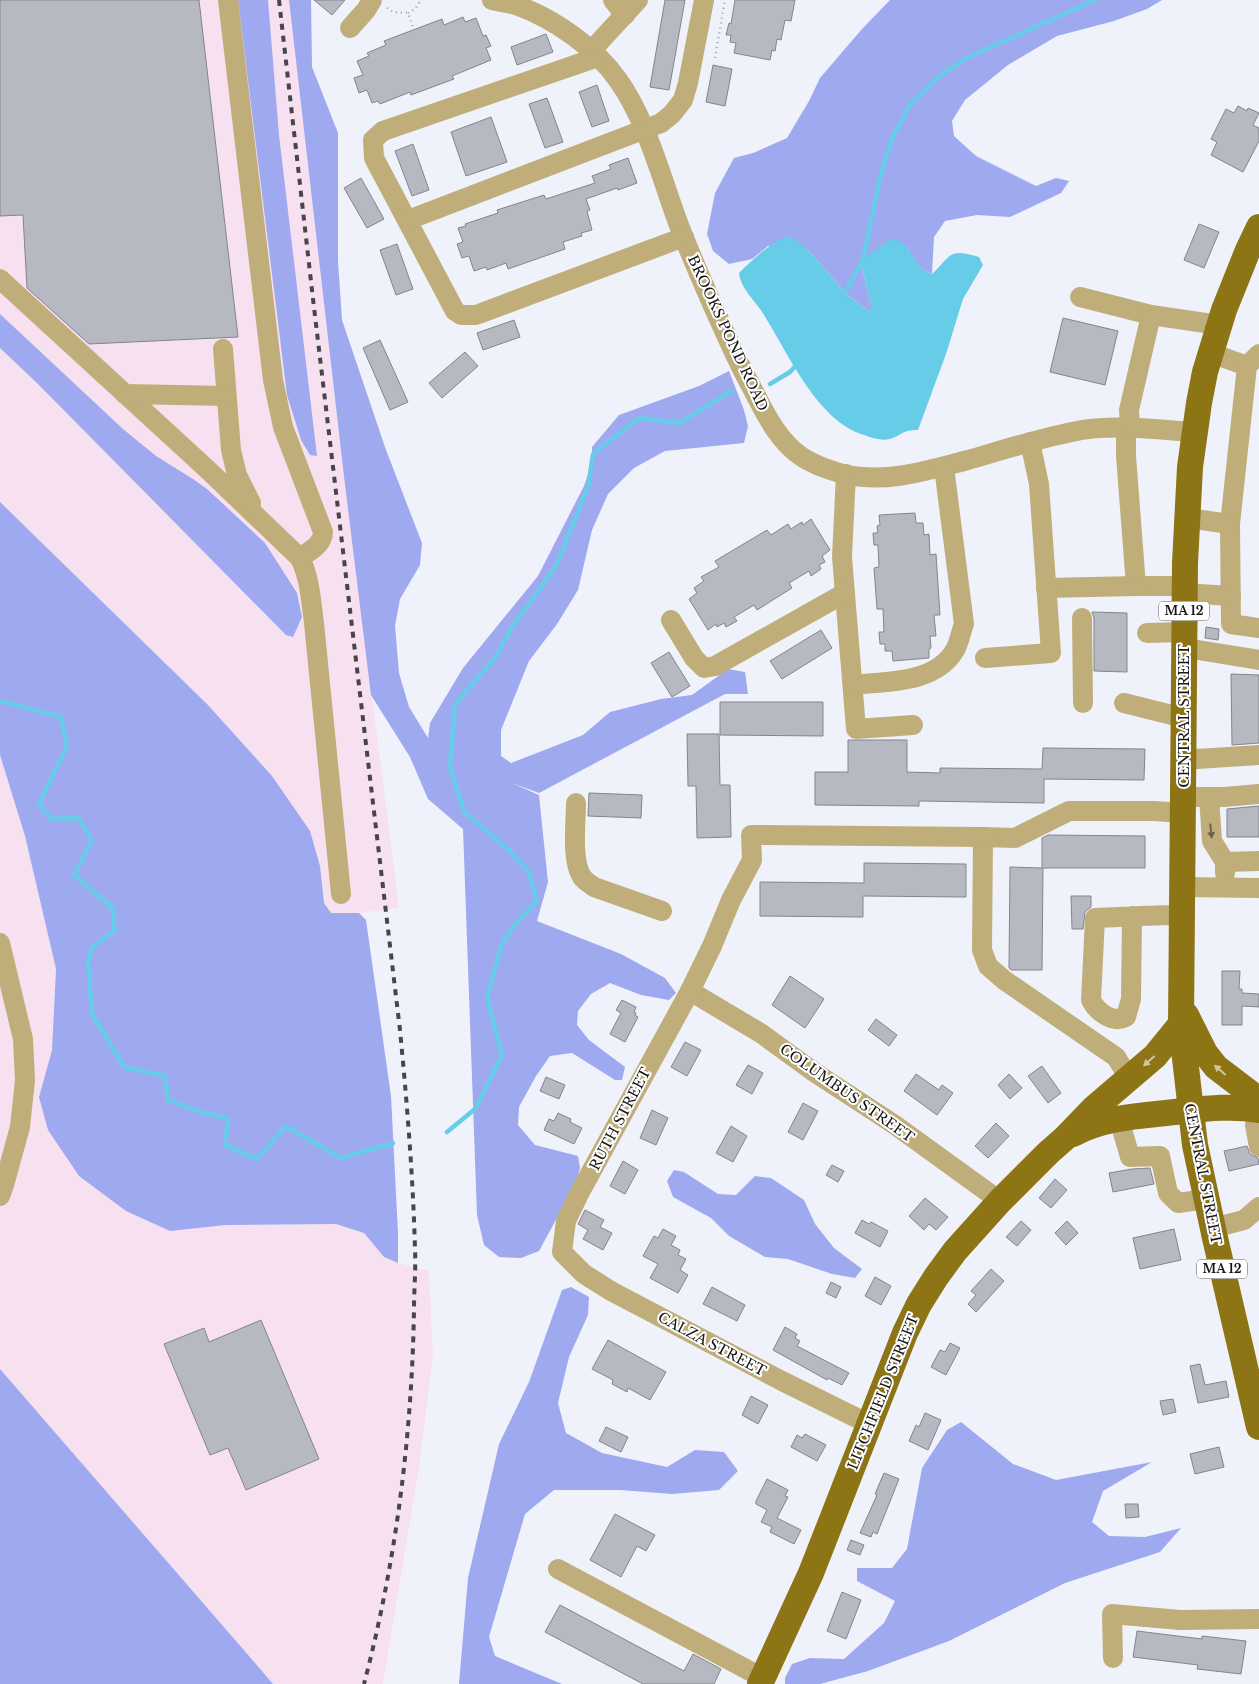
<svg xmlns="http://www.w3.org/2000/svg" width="1259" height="1684" font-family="'Libre Baskerville',serif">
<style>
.industrial{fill:#f7e1f0}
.forest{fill:#9ea9ef}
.water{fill:#67cce7}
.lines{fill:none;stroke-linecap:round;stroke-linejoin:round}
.stream{stroke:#67cce7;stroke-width:4.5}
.building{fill:#b7b9c2;stroke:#83848d}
.path{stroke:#a3a4ab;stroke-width:2.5;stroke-dasharray:1 4;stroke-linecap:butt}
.minor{stroke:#bfae7a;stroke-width:20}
.major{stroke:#8d7415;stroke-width:26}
.rail{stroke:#46464b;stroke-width:4;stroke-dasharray:6 6;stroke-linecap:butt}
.oneway{fill:#6b624a}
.oneway2{fill:#d1c7a1}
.labels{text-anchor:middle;stroke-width:4;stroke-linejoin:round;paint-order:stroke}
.shield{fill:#fff;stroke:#5d5d5f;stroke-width:1}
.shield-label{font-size:12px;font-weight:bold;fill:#17171a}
.street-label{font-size:14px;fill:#17171a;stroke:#fff}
</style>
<rect width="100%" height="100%" fill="#f0f2fb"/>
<g class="industrial">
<polygon points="0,0 289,0 345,485 399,908 359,913 331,913 324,903 320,866 207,704 0,502"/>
<polygon points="0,755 25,836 56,969 52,1050 39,1097 170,1231 226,1225 336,1224 364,1233 384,1257 398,1263 429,1271 433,1355 419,1467 383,1684 273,1684 0,1369"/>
</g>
<g class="forest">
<polygon points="238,0 268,0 279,135 317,456 310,455 301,440 287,395"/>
<polygon points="289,0 311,0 312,67 338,133 338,262 342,320 386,450 422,543 420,565 400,599 395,626 399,673 409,707 428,738 430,723 463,668 538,576 584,486 592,462 592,447 619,415 699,386 729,371 744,410 748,426 744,443 665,451 634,468 608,494 592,530 578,590 557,624 529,661 501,730 501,756 511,763 583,735 610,712 661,699 692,695 728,669 745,672 748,694 725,694 539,793 512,783 539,795 548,882 537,921 621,954 665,978 676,993 669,1000 641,995 610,983 591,994 578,1011 577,1025 589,1040 625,1067 622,1080 615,1080 572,1053 550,1056 536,1076 519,1107 518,1125 535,1145 578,1156 580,1168 576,1183 539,1251 521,1258 499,1257 484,1245 477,1215 463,829 428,799 410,757 371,695 345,485"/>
<path d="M890,0H1162L1147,9L1114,21L1057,36L1008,65L965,100L952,121L954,136L976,156L1036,186L1056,178L1069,181L1061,193L1010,217L977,215L945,221L934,237L932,274C918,269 914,259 907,247L860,261L871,304V310L869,312L847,295L807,249L768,246L752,259L729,264L713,251L707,234L715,193L734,158L753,153L787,138L809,101L820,78L862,29Z"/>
<polygon points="0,314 123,429 156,456 193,479 207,489 265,543 297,593 302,617 293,637 286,635 37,383 0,348"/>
<polygon points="0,502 207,704 272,776 310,831 320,866 324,903 331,913 359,913 366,920 391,1096 398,1233 398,1263 384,1257 364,1233 336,1224 226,1225 170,1231 126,1211 79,1176 48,1130 39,1097 52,1050 56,969 25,836 0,755"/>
<polygon points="674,1170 684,1172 718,1194 736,1195 755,1176 771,1178 804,1200 815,1224 834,1248 862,1269 855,1278 832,1274 788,1259 765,1257 729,1236 711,1218 673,1197 667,1181"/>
<polygon points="571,1287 589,1297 588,1315 569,1357 558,1403 566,1433 602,1453 667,1467 695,1450 724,1452 738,1471 719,1490 672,1494 620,1490 554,1490 525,1514 489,1637 495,1656 562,1684 459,1684 468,1578 499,1444 529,1382 562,1290"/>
<polygon points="0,1369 249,1656 273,1684 0,1684"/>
<polygon points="961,1422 1013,1464 1056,1480 1152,1462 1103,1491 1092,1522 1109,1536 1145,1537 1181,1528 1160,1552 1065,1583 949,1641 868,1671 820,1684 785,1684 785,1678 792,1664 810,1658 844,1659 884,1623 895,1601 857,1581 857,1568 892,1568 907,1549 922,1468 947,1430"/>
</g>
<path class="water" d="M784,237H792L807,249L847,295L869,312L871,310V304L860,261L891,239C915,242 909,266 932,274C953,254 948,248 979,257L983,265L963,299L946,354L918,430C902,430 902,435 890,439C882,441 872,438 864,435C817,421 788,353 764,315C756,301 741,290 739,273C753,259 766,247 784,237Z"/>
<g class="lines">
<g class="stream">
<polyline points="842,298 863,259 881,173 893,136 912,102 941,75 967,58 1095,0"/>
<polyline points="770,384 790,372 797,364"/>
<polyline points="0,701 61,717 67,746 39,804 52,819 79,818 92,841 74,875 112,907 115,930 92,948 88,961 92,1014 124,1067 165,1076 168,1100 195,1110 228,1119 225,1145 257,1159 286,1126 341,1158 393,1143"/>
<polyline points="447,1132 475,1109 502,1055 487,997 502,944 516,923 537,901 529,872 509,850 464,812 450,767 455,704 496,657 510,630 556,566 588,487 593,454 639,418 680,423 731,391"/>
</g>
</g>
<g class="building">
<polygon points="0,0 199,0 238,337 89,344 27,288 23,215 0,216"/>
<polygon points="314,0 345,0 332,15"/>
<polygon points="665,0 685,0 669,90 650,87"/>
<polygon points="735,0 795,0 791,21 785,20 781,40 777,39 775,51 772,50 770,60 734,53 736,43 730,42 731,35 726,35 729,23 731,24"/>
<polygon points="463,17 465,22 476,18 483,36 486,35 491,46 486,48 491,60 452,76 454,79 411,95 410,92 380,104 378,101 372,103 367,90 359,93 354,78 363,75 357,61 369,56 367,53 386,45 384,41 442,19 444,25"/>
<polygon points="546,34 553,52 517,65 511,47"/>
<polygon points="713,65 732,69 725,106 706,102"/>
<polygon points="597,85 609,121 592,127 579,92"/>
<polygon points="547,98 563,142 545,148 529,104"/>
<polygon points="1238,106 1247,111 1248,108 1259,113 1253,125 1259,128 1259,141 1243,172 1211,155 1217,142 1211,139 1226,109 1234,113"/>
<polygon points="491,117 507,162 466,176 451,132"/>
<polygon points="413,144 429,190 412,196 395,151"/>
<polygon points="628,158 637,183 618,190 617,188 586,199 590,210 587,211 592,230 581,233 582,236 563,242 565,249 508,269 506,263 487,270 486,267 474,271 469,256 462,258 457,244 463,242 458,228 466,226 465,224 498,213 497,210 544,195 546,199 595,183 592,176 611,169 609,165"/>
<polygon points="361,178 384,219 367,228 344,188"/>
<polygon points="1199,224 1219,232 1204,268 1184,260"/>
<polygon points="397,244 413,289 396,295 380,250"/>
<polygon points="1063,318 1118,331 1105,385 1050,372"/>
<polygon points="514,320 520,337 483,350 477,333"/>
<polygon points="380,340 408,402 390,410 363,348"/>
<polygon points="465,352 478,366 442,398 429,383"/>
<polygon points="915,513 916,523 923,523 924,535 929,534 930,555 936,554 940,615 934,615 936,636 930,636 931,648 929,649 929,658 893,661 892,651 885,651 885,644 880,644 879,632 884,632 883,609 877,609 874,568 879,567 878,545 874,545 873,533 878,533 877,526 880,525 879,515"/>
<polygon points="811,519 830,550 822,556 825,562 819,565 821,569 811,576 809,571 789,583 792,588 757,610 754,605 734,617 737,621 726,627 724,623 717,627 716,624 708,630 689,599 697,593 694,588 704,581 701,577 719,567 715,561 767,530 771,535 788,524 791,529 802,522 803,525"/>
<polygon points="1092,612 1127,613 1127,672 1094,671 1094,618"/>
<polygon points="1206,627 1219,629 1218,640 1205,638"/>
<polygon points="821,630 832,648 782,679 770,661"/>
<polygon points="669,652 690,686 672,697 651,663"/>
<polygon points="1231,674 1259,675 1259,743 1232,745"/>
<polygon points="720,702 823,702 823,736 720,735"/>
<polygon points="687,734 719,734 720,785 730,785 731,837 697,838 696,786 688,786"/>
<polygon points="848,740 907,740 907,772 940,773 940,768 1042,769 1043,748 1145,749 1144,780 1044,779 1044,803 919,801 919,806 815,805 815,772 848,772"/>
<polygon points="589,793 642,795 641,818 588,816"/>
<polygon points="1259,806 1259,837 1227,837 1227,809"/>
<polygon points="1048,835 1145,836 1145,868 1043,868 1042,970 1011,970 1009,968 1010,867 1042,868 1042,838"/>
<polygon points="864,863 966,864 966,897 863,896 863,917 760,916 760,882 864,883"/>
<polygon points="1071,896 1091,896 1091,907 1085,912 1083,929 1072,929"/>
<polygon points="1222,971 1240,971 1239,989 1242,989 1242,993 1259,994 1259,1007 1242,1006 1242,1025 1222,1025"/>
<polygon points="790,976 824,999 805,1028 772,1005"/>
<polygon points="622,1000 636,1007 634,1012 636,1013 635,1015 638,1017 625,1042 610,1034 621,1013 616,1010"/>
<polygon points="876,1019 897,1035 889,1046 868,1030"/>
<polygon points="685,1042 701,1050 687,1076 671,1067"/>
<polygon points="748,1065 763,1073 752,1094 736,1085"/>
<polygon points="1042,1066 1061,1093 1048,1103 1028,1076"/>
<polygon points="916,1074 939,1090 942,1085 953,1093 937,1115 904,1091"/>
<polygon points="1009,1074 1022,1088 1010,1099 998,1085"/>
<polygon points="546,1077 565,1085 559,1099 540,1091"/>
<polygon points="803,1103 818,1111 803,1140 788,1132"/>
<polygon points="652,1110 668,1118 656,1145 640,1138"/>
<polygon points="558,1113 571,1119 570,1122 582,1128 574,1144 544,1130 549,1119 554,1121"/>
<polygon points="996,1123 1009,1136 988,1158 975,1146"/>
<polygon points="731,1126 747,1136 733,1162 716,1153"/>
<polygon points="1247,1146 1250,1154 1258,1158 1259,1164 1229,1171 1224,1151"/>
<polygon points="623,1161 638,1170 625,1194 610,1186"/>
<polygon points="832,1165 844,1171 838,1182 826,1175"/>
<polygon points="1150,1168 1154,1184 1113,1192 1109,1173 1132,1169"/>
<polygon points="1055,1179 1067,1190 1051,1208 1039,1198"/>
<polygon points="925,1198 948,1217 936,1230 929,1224 924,1230 909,1216"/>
<polygon points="585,1210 604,1220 600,1227 612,1233 603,1250 583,1239 588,1230 578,1224"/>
<polygon points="862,1220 869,1224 871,1222 888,1231 880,1247 855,1233"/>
<polygon points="1021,1221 1031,1230 1017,1246 1006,1237"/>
<polygon points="1067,1221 1078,1233 1066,1245 1055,1233"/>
<polygon points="663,1229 676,1236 671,1245 680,1250 678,1255 686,1259 680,1270 688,1275 678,1293 650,1278 658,1264 643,1256 654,1236 658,1238"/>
<polygon points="1174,1229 1181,1260 1140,1269 1133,1238"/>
<polygon points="991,1269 1004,1281 976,1312 968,1304 976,1295 971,1291"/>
<polygon points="875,1277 891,1286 881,1305 865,1296"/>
<polygon points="831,1282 841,1287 836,1298 826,1293"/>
<polygon points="712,1287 745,1305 737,1321 703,1304"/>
<polygon points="261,1320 319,1459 246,1490 228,1448 210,1455 164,1344 204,1328 209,1342"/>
<polygon points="785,1327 797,1334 795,1338 800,1341 797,1346 849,1373 842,1385 828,1378 827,1380 773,1350"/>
<polygon points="608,1340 666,1372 650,1400 628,1388 627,1392 612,1384 613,1380 592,1369"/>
<polygon points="950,1343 960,1348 946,1375 931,1367 940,1350 945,1352"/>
<polygon points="1200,1364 1205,1385 1226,1381 1229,1397 1198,1403 1190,1366"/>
<polygon points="751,1396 768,1405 758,1424 742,1415"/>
<polygon points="1173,1399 1176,1412 1163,1415 1160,1401"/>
<polygon points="925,1413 941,1420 928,1450 909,1441 916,1425 919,1427"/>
<polygon points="606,1427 628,1437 621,1452 599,1441"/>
<polygon points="805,1434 826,1445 817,1461 791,1447 797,1435 802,1438"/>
<polygon points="1219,1447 1224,1467 1195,1474 1190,1454"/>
<polygon points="884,1473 899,1479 877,1534 873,1532 871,1537 860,1533 877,1495 875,1494"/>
<polygon points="767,1479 788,1490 785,1496 788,1497 777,1518 801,1530 794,1544 770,1532 772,1527 761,1522 767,1510 756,1504 756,1501"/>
<polygon points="1125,1504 1138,1504 1139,1517 1126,1518"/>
<polygon points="615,1514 655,1535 646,1551 637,1546 621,1577 590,1560"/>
<polygon points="851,1540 864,1545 860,1555 847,1550"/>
<polygon points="842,1592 861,1600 846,1639 827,1631"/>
<polygon points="560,1605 684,1671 693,1654 721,1669 714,1684 643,1684 545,1632"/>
<polygon points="1137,1631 1202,1639 1202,1636 1246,1641 1241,1674 1197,1669 1198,1665 1133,1657"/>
</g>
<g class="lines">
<g class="path">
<polyline points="387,8 393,12 408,13 415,33"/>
<polyline points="408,13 415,9 421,0"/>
<polyline points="715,58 725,0"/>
</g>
<g class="minor">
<path d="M228,0L273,380L283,427L323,532C323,545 309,551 300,558"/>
<path d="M492,0C500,2 509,3 516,5C553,18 596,48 618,80C645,117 661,176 677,220C689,252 703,283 717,315C728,339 738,363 751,386C764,411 777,440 802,457C814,465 829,470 843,474C886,484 926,471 968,460C1006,449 1043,437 1082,430C1119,424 1158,430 1195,432"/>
<polyline points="613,0 625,15"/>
<polyline points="350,28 366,10 372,0"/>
<polyline points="591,51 638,0"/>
<polyline points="598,57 383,131 373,140 374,158 455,311 461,315 476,315 684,237"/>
<polyline points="408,220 661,123 672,114 683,100 688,83 704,0"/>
<path d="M0,279L207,469L300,558C310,578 311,601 314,623L341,894"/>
<polyline points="1080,297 1151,315"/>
<polyline points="223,349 231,450 237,475 251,503"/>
<polyline points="1211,353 1247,366"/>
<polyline points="1259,354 1247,366 1230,524 1231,624 1259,628"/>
<polyline points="125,394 226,396"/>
<polyline points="1126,427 1126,456 1136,586 1185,586"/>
<polyline points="1130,427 1129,410 1151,315 1219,325"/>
<polyline points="846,474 842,557 856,729 913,725"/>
<polyline points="1187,518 1230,524"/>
<polyline points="1046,588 1136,586"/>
<polyline points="1184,593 1231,596"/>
<polyline points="1082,618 1083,703"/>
<polyline points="671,620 694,658 704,668 715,666 845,593"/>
<polyline points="1147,633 1184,632"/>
<polyline points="1184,649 1198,650 1259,660"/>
<polyline points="985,658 1051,653 1039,484 1030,442"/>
<path d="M853,685C887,681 935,684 955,650C959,643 961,632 964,624L944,467"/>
<polyline points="1124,703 1184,718"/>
<polyline points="1184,756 1197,759 1259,755"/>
<polyline points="1183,797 1224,797 1259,794"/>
<polyline points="1209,797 1212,841 1225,862"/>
<path d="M576,803C576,823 571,860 582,877C585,881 590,884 594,887L662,911"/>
<polyline points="1225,873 1225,862 1259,861"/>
<polyline points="1182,887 1259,888"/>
<path d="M1132,916L1131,999L1126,1017C1113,1024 1097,1012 1091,1000L1095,918C1123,917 1152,915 1181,915"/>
<polyline points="0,943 23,1039 25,1080 20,1127 4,1185 0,1196"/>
<polyline points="690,991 762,1034 814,1072 895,1125 1000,1201"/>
<polyline points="1129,1078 1116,1057 1004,980 988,966 982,950 983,837 1015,838 1069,811 1154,811 1183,813"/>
<polyline points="1258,1109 1255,1125 1259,1147"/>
<polyline points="1119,1119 1130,1157 1160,1156 1168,1193 1178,1203 1206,1199"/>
<polyline points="1213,1228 1244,1220 1259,1207"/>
<polyline points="869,1424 782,1381 611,1291 584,1274 562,1252 566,1221 580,1192 690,991 712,946 731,900 752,860 751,835 983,837"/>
<polyline points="558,1569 763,1678"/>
<polyline points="1113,1658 1112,1614 1180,1620 1259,1619"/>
</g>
<g class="major">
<polyline points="1259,227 1248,250 1224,310 1205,372 1199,403 1190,467 1185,563 1181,1024 1195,1145 1215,1238 1259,1427"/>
<polyline points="1186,1015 1205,1053 1216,1067 1259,1100"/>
<path d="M1073,1134C1105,1117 1140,1116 1175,1112C1203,1109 1230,1105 1259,1110"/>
<polyline points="760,1684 811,1573 905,1333 919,1304 936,1277 955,1251 1000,1201 1048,1153 1065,1138 1093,1109 1155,1056 1181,1024"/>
</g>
<path class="rail" d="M279,0L313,299L400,1030C407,1103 413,1176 415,1249C416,1269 414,1289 414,1309C412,1435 396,1562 364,1684"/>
</g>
<defs><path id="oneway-solid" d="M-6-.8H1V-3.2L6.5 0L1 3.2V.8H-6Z" transform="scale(1.25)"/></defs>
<use class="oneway" href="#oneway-solid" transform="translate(1211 831) rotate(84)"/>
<g class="oneway2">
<use href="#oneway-solid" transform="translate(1149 1061) rotate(138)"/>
<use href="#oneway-solid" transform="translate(1220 1070) rotate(-139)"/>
</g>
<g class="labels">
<g class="shield">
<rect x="1159" y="601.5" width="50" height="19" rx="4"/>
<rect x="1197" y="1259.5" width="50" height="19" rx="4"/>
</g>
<g class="shield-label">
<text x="1184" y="615">MA 12</text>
<text x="1222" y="1273">MA 12</text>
</g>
<g class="street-label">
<text transform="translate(728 333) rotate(65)" y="5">BROOKS POND ROAD</text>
<text transform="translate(1184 716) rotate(-90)" y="5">CENTRAL STREET</text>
<text transform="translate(847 1093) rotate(35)" y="5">COLUMBUS STREET</text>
<text transform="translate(620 1119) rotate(-62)" y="5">RUTH STREET</text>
<text transform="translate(1203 1174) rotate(79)" y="5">CENTRAL STREET</text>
<text transform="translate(712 1344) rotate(28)" y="5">CALZA STREET</text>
<text transform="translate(883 1392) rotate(-68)" y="5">LITCHFIELD STREET</text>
</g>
</g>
</svg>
